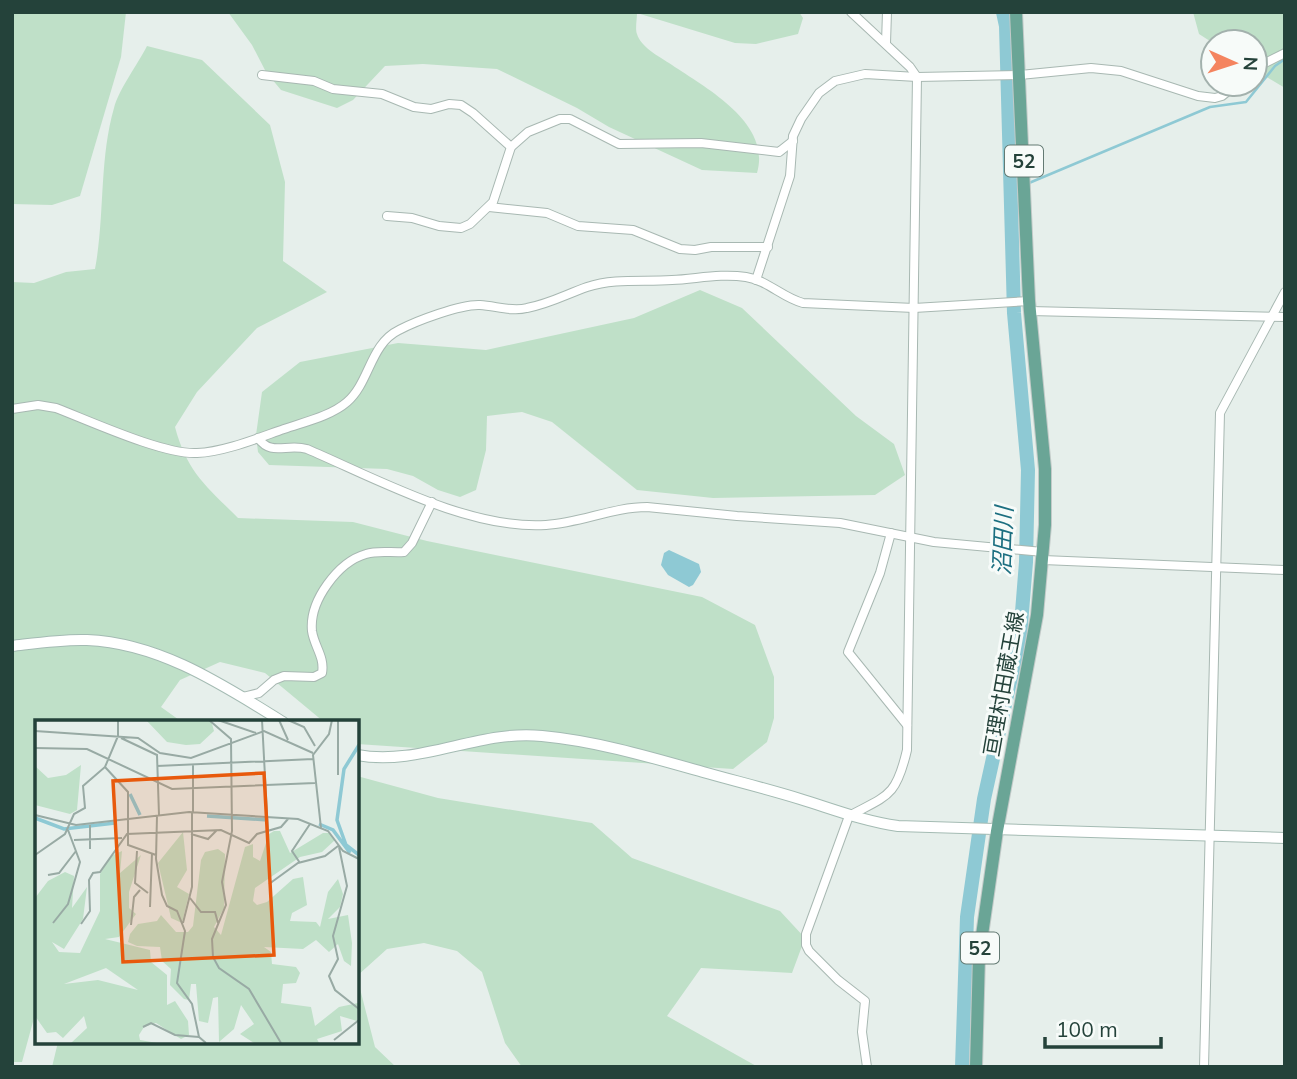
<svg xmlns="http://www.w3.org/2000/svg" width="1297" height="1079" font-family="Mulish,'Noto Sans JP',sans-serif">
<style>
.green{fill:#bfe0c8}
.water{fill:#8ec9d4}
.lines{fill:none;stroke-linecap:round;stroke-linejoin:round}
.stream{stroke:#8ec9d4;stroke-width:2.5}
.river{stroke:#8ec9d4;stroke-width:14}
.street-casing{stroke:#a8b8b2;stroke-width:10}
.secondary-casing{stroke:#a4bbb3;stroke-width:12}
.primary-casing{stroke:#c2cac8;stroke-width:14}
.street{stroke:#fff;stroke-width:8}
.secondary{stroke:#fff;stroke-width:10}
.primary{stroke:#6aa596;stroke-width:12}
.labels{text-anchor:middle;stroke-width:6;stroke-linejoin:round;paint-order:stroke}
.shield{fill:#f7fbf9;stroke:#637a73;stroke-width:2}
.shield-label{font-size:19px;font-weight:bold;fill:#24423a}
.street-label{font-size:21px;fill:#24423a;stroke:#f7fbf9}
.water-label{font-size:23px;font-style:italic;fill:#1c6f80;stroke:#f7fbf9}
.inset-river{fill:none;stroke:#8ec9d4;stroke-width:3.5}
.inset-road{fill:none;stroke:#98aaa4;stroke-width:2}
.view{fill:#e8590c;fill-opacity:0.15;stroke:#e8590c;stroke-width:3.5}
.inset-edge{fill:none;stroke:#24423a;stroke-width:3.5}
</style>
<rect width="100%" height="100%" fill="#e6efeb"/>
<g class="green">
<polygon points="12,12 126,12 121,57 80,196 52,205 12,204"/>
<path d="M228,12H799L803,18L798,34L756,44L735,43L637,13C637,19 635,29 637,34C641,47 658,56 669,63C704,87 772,122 757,173L702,170L609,127L577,108L497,69L423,64L385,66L353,100L337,108L281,90L266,72L252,45Z"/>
<polygon points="1193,12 1283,12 1285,88 1255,70 1255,42 1213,43 1199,34"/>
<path d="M147,46L202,60L270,125L285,182L283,261L327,292L257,328L197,392L175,427C187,472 206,486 238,518L353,522L427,541L702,597L755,625L774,677V718L767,742L733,769L357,744V722H324L265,673L220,662L180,680L161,707L182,722H37V1007L22,1062H12V282L34,283L66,272L95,269C105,216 99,160 114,108C119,89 138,64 147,46Z"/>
<polygon points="700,290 742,308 856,416 894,444 905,475 875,495 713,498 637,490 552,422 522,412 487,416 486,450 476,490 460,497 438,490 413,476 387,469 269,465 258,452 256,435 262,392 300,362 398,343 486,350 634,318"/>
<polygon points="357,776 438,798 592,823 632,858 780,911 805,938 792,973 701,968 667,1016 758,1067 522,1067 505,1043 482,972 457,951 424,943 387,949 357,976"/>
<polygon points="357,977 375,1047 396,1067 52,1067 58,1042 357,1042"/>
</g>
<polygon class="water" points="669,550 699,564 701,572 693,585 689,587 668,575 661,565 664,553"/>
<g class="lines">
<g class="stream">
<polyline points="1029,183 1210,107 1246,102 1275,66 1285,59"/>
<polyline points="1011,189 1019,186"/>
</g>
<polyline class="river" points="962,1067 967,917 984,799 1020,637 1026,562 1028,470 1014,313 1006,26 1003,12"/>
<defs>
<g id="street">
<path d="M851,12L910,67L917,77L907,750C896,797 888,795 849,816L806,934V945L809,951L838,980L865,1001L862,1032L867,1067"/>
<polyline points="886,43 887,12"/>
<polyline points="1255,68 1285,53"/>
<polyline points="262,75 314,81 333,89 382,94 414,107 431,109 449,104 461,105 473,113 511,147"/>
<polyline points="489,207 547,213 578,226 633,230 680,249 695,250 711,247 768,247"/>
<polyline points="387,216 412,218 439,226 461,228 470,224 493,202 511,147 528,132 560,119 570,119 619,144 701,143 779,152 793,141"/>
<polyline points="756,280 790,176 793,136 801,119 819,93 835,81 865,74 917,77 1020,75 1091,68 1121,71 1198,96 1215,98 1222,96 1237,84"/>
<polyline points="1030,311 1285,317"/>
<path d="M12,409L38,405L56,408C90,421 164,455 197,453C224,452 258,438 284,429C304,422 331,416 347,402C370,382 370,344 399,330C416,321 461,304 480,305C496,306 512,312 527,308C549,304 567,294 587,287C615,278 643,282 672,280C696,279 721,273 746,277C767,280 783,298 803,303L914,308L1029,301"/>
<path d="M258,438C272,457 286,443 307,449C377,479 470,530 546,525C581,523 613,507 647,507L737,516L840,523L934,542L1043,552"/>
<polyline points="891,533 880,573 848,652 907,725"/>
<polyline points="1043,560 1285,570"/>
<path d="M243,697L259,693L274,680L284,676L314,677L322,673C325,657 314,646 312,631C309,601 338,562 366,554C378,550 392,553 404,552L412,543L432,502"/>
<polyline points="1204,1067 1220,413 1285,292"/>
</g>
<g id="secondary">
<path d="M12,646C37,643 63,639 87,640C160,643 223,685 283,722"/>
<path d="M357,755C419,767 480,729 542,736C596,741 650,757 703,772C735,781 768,789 800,799C833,809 863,821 898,826L1285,838"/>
</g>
<polyline id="primary" points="976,1067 979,956 997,831 1037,615 1045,525 1045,469 1029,301 1016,12"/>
</defs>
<use href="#street" class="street-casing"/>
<use href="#secondary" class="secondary-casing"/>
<use href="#primary" class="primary-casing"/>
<use href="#street" class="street"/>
<use href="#secondary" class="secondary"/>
<use href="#primary" class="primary"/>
</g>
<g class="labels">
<g class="shield">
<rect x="1005" y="145.5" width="38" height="31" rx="5"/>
<rect x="961" y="932.5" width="38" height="31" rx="5"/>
</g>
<g class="shield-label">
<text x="1024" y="168">52</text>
<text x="980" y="955">52</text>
</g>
<g class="street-label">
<text transform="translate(1004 684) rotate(-80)" y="7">亘理村田蔵王線</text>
</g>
<g class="water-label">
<text transform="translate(1003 541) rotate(-88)" y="8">沼田川</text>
</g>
</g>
<g transform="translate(35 720)">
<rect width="324" height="324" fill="#e6efeb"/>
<path d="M111,0H176L179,11L165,24L151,25L132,22ZM46,45L42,90L35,94L0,85V46L13,58L31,55ZM239,111H245L255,133L288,113H295L300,120L287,132L265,137L220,168L218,181L222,185L232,182L258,159L268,157L272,185L257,193L255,201L281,202L285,207L293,172L303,159L308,174L305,187L293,199L313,195L317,223L316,246L309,241L303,224L294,232L281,220L268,229L229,227L236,232L237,244L261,247L265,253L261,263L248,264L246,283L276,287L280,306L304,287L323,283L322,301L305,296L307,311L282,319L284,323H219L205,314L219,304L206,285L199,309L184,322L183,277L178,278L173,303L164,301L161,264H156L154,280L149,279L135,265L136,249L127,241L125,227L102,226L93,222L95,214L103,204L122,201L126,195L141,212H153L158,206L166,140L170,132L183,129L190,134L189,188L179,207L186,215L210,127L218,124V137L225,141L234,114ZM148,112L152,150L142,167L154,174L147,203L136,198L123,143ZM87,131L85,153L106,135L94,172V188L101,194L84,217L70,219L115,230L116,242L132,255V285L140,281L153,301L154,315L146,319L121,303L109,307L104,315L105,320L122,323H36L52,308L49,296L28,318L21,312L12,313L0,296V178L13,161L30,152L39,156L37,188L52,167L48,199L29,229L17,222L24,232L45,233L65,191V154L76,136ZM71,248L103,270L63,260L29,264Z" fill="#bfe0c8" fill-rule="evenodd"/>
<path class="inset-river" d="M324,25L309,49L302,100L311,125L324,135M95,74L105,95M172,96L233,100M0,98L29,109L80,103M284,104L298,110L315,133"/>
<path class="inset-road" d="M174,0L196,19L197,111L187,162L191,185L177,219L178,237L184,248L214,269L246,323M183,0L221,13M227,0L233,113M244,0L253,20M253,0L269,7L280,26M303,0V55M0,11L103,18L125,33L156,38L229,11L278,33M86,18L122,35L124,95M0,28L52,29L137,69L280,63M158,44V92M122,46L278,39M70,47L93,72V125L121,135M0,95L41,105L154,92L263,99L293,111L308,131L324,139M122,96L121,139L127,175L132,186L142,191L150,211L142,263L157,284L164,317L171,323M55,105V129M286,108L278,35L294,14L297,0M156,114L173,119L182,110M39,120L87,118M304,127L312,166L298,216L303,239L294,256L300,270L324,289M102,131L100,163L113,173M0,135L30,114L39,94L50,88L48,66L70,47L83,16V0M265,143L257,131L275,104M13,155L24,153L41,131M234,164L263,143L290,136L303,126M155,178L166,192H180L183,203M115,187L117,133M18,203L33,184L45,142L33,110M148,203L157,167V93M46,204L55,191L54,160L58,153L65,152L92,114L186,110L214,123L222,114L246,107L253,99M96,205L99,177L105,170M108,307L116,303L140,315L164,317M299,320L324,300"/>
<path class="view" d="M229,53L239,235L88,242L78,61Z"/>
<rect width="324" height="324" class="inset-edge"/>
</g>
<rect width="1297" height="1079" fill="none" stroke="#24423a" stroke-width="28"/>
<g transform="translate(1234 63) rotate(93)"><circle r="33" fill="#f7fbf9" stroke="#a3b1ad" stroke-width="2"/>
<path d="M0-5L12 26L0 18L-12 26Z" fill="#f4845f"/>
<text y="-10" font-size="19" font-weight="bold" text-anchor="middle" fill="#24423a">N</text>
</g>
<path d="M1045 1037v10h116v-10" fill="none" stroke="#24423a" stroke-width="3.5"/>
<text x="1056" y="1037" font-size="21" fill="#24423a" stroke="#f7fbf9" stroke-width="5" paint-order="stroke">100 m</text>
</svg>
